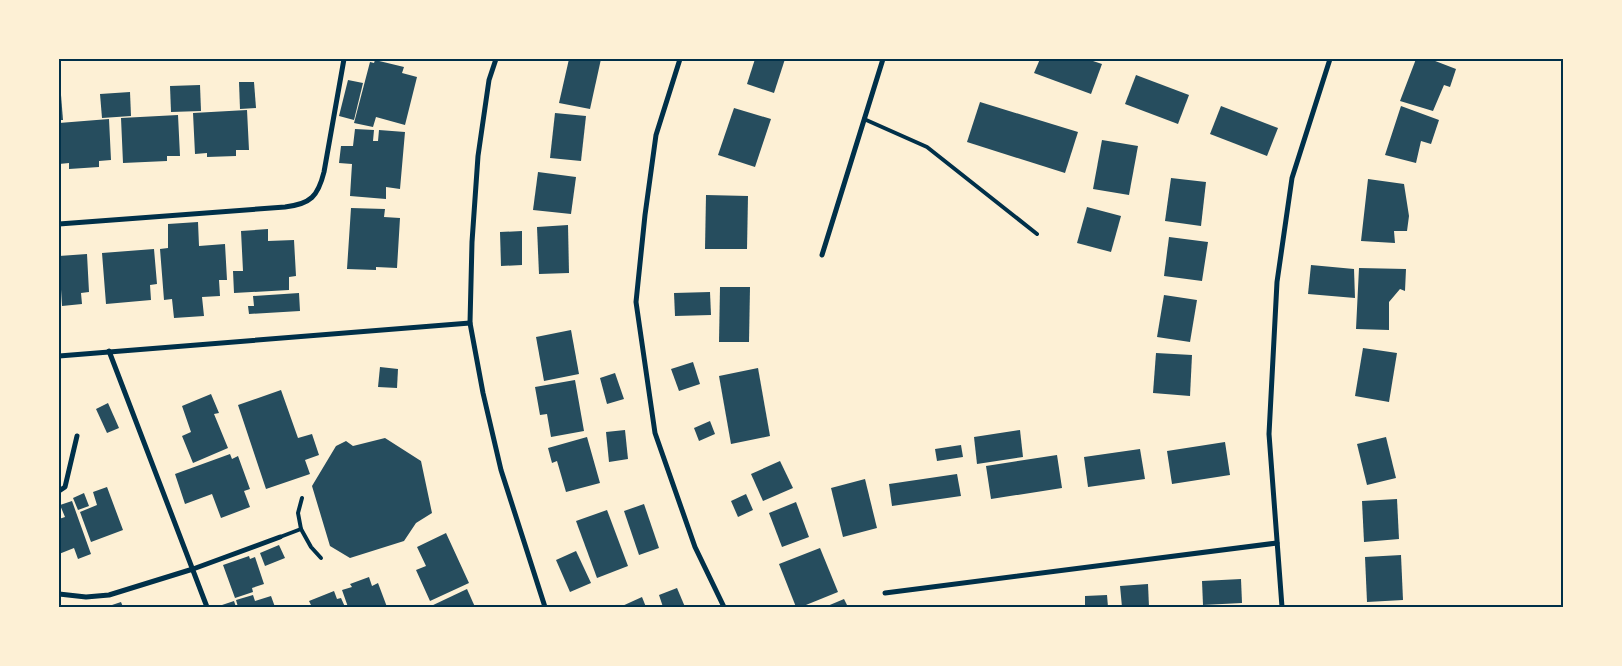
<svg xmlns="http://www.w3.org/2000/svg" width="1622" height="666" font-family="Montserrat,sans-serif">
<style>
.building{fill:#264d5e}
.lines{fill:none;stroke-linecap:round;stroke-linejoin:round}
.service{stroke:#003049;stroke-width:4}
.minor{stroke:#003049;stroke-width:5}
.neatline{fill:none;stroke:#003049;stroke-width:2}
</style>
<rect width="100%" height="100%" fill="#fdf0d5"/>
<g class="building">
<polygon points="569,59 601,59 590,109 559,103"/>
<polygon points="755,59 785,59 774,93 747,84"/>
<polygon points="1040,59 1087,59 1102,64 1091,94 1034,73"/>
<polygon points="1416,59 1430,59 1456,69 1450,87 1444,85 1433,111 1400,101"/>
<polygon points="375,60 404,67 402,73 417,77 405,125 376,117 373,127 354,123 370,62 374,63"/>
<polygon points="1136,75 1189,95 1178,124 1125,104"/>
<polygon points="348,80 363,83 354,120 339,116"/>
<polygon points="239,82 254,82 256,108 240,109"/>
<polygon points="200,85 201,111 171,112 170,86"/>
<polygon points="130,92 131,116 102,118 100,94"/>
<polygon points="59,95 61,95 63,120 59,120"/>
<polygon points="980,102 1078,132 1065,173 967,142"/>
<polygon points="1221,106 1278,128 1267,156 1210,134"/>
<polygon points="1401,106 1439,120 1431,144 1421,141 1416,163 1385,155"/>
<polygon points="734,108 771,119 755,167 718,155"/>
<polygon points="247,110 249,150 236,150 236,156 207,157 207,153 195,154 193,113"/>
<polygon points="555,113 586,116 581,161 550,158"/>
<polygon points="178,115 180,156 167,156 167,161 123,163 121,118"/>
<polygon points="109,119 111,160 99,161 99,167 69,169 69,163 59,164 59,123"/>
<polygon points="355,129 374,130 373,141 378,141 379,130 405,132 400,189 386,187 386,199 350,196 352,164 339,163 341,146 353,146"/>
<polygon points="1102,140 1138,146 1129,195 1093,189"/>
<polygon points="538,172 576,177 571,214 533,210"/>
<polygon points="1171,178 1206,182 1201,226 1165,221"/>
<polygon points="1368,179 1404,184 1409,216 1407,231 1394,231 1395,243 1361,241"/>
<polygon points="706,195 748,196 747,249 705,249"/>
<polygon points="1087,207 1121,216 1111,252 1077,243"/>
<polygon points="351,208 385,209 384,217 400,218 397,268 376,267 376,270 347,269"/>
<polygon points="198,222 199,246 225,244 227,280 219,280 220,296 202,297 204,316 174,318 172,299 164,300 160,249 168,248 168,224"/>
<polygon points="568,225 569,273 539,274 537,227"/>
<polygon points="268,229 268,241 294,240 296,276 289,277 289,290 234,293 233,271 243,271 241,231"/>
<polygon points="522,231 522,265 501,266 500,232"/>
<polygon points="1169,237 1208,242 1202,281 1164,276"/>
<polygon points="154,249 157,284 150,285 151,300 106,304 102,253"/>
<polygon points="87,254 89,292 81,293 82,304 62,306 59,256"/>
<polygon points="1311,265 1354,269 1355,298 1308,294"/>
<polygon points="1359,268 1406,269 1405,291 1400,289 1389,302 1389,330 1356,329"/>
<polygon points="720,287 750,287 749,342 719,342"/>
<polygon points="710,292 711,315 675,316 674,293"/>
<polygon points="299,293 300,311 249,314 248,306 254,306 253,296"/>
<polygon points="1164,295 1197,300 1190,342 1157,337"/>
<polygon points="571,330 579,374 544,381 536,337"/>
<polygon points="1363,348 1397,353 1389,402 1355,396"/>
<polygon points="1156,353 1192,355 1190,396 1153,393"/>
<polygon points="693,362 700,384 679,391 671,369"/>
<polygon points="380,367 398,369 397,388 378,387"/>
<polygon points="758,368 770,436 731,444 719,376"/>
<polygon points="615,373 624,399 607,404 600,378"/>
<polygon points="575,380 584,431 551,437 547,414 540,415 535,387"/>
<polygon points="281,390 298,438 312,434 319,455 305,460 310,474 266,489 238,405"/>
<polygon points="211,394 219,413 214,414 228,448 193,463 182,436 191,432 182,406"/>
<polygon points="108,403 119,428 107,433 96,409"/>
<polygon points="710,421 715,434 699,441 694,428"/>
<polygon points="625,430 628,459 609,462 606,432"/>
<polygon points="1020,430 1023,457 977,464 974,437"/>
<polygon points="587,437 600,483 566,492 557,461 552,463 548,448"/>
<polygon points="1386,437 1396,478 1367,485 1357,444"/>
<polygon points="385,438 421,461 432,513 416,523 404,541 350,558 330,546 312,486 336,446 346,441 353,446"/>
<polygon points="1225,442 1230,475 1172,484 1167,451"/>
<polygon points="961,445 963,457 937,461 935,449"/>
<polygon points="1140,449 1145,479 1088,487 1084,457"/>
<polygon points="230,454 232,459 238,456 250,489 244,491 250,507 221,518 212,494 185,504 175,474"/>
<polygon points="1057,455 1062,488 991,499 986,466"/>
<polygon points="780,461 793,488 763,501 751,474"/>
<polygon points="957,474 961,496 892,506 889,484"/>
<polygon points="865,479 877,528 843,537 831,488"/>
<polygon points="107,487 123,530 91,542 80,512 97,505 93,492"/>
<polygon points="84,493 89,506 78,510 73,498"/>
<polygon points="746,494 753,510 738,517 731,501"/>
<polygon points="1397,499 1399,539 1364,542 1362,501"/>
<polygon points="72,501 91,554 78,559 74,548 59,554 59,519 65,517 60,505"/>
<polygon points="796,502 809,537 782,547 769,513"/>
<polygon points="644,504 659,548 639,555 624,511"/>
<polygon points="607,510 628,566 597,578 576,521"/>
<polygon points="446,533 469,583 430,601 416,570 426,566 417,547"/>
<polygon points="279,545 285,558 265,566 260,553"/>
<polygon points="820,548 838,592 801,607 796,607 779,564"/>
<polygon points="576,551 591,583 570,592 556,560"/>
<polygon points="1401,555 1403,600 1367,602 1365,557"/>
<polygon points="249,556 250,559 255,557 264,584 252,588 253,592 235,598 223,565"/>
<polygon points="369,577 372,586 378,583 387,607 348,607 342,590 352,587 350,584"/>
<polygon points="1241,579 1242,603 1203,605 1202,581"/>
<polygon points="1148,584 1149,607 1122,607 1120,586"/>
<polygon points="677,588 685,607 663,607 659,595"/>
<polygon points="467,589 475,607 429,607"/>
<polygon points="334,591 337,599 341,598 345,607 312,607 309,601"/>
<polygon points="253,595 255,601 271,596 275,607 238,607 236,600"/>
<polygon points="1107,595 1108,607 1085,607 1085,596"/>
<polygon points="642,597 646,607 620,607"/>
<polygon points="844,599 848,607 825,607"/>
<polygon points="234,601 236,607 216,607"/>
<polygon points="121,602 123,607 106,607"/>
</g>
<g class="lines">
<g class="service">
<polyline points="864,119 927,147 1037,234"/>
<polyline points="301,529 298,513 302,498"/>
<polyline points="280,537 301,529 311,547 321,558"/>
</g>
<g class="minor">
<polyline points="496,59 489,80 478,156 472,242 470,323 483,393 501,470 545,607"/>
<polyline points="680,59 656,135 645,215 636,302 655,433 695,547 724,607"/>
<path d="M59,224L285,207C311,204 318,196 324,172L344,59"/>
<polyline points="822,255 883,59"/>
<polyline points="109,351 207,607"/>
<polyline points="59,356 470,323"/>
<polyline points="59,491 65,487 77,436"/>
<polyline points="885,593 1277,543"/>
<polyline points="59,594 86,597 109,595 193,569 280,537"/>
<polyline points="1282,607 1269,434 1277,282 1292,178 1330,59"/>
</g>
</g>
<rect width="1622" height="666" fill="none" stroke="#fdf0d5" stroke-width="120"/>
<rect x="60" y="60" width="1502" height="546" class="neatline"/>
</svg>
